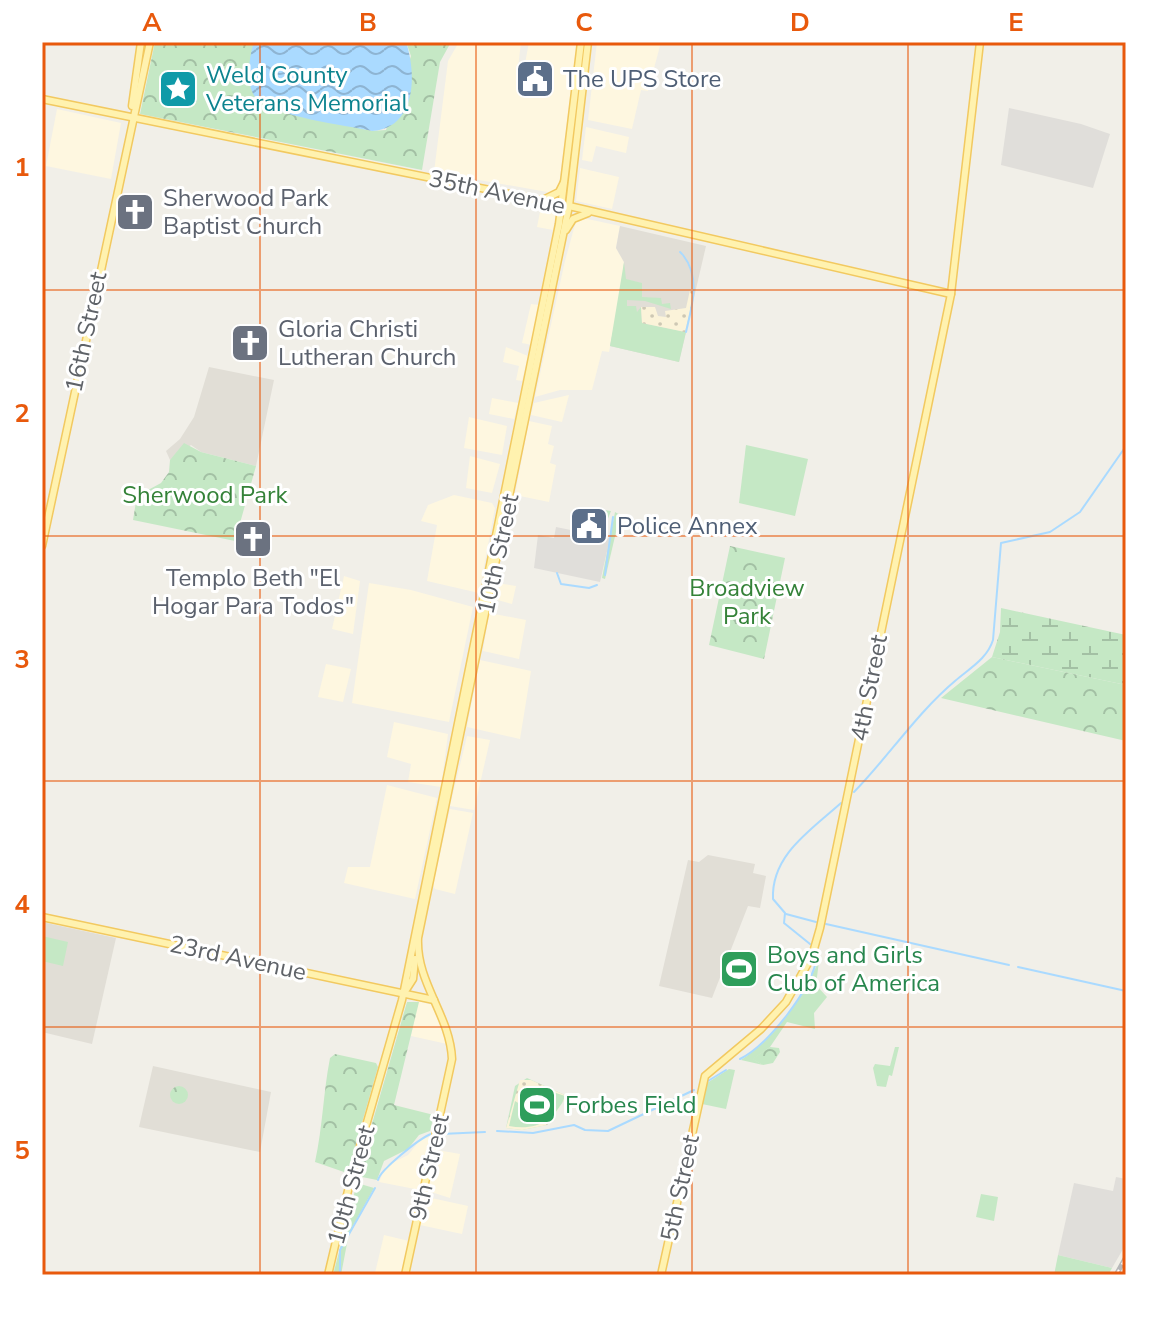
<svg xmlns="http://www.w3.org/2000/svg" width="1168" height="1317" font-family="'Nunito Sans',sans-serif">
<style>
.commercial{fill:#fef7e0}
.industrial{fill:#e0deda}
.education{fill:#e1ded6}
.grass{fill:#c5e8c5}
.wetland{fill:url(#wetland-marsh)}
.sand{fill:url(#sand-dots);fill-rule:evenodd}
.park{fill:url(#park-crowns)}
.water{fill:url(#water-waves)}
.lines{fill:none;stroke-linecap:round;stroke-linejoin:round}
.stream{stroke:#aadaff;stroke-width:2}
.major-casing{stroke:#f2c960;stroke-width:9}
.major{stroke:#fff2af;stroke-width:6}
.rail-casing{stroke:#b6b7b8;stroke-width:5}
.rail{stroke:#fff;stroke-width:2;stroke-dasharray:6;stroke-linecap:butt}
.grid{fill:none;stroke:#e8590c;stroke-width:2;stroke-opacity:0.55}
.labels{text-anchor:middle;stroke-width:6;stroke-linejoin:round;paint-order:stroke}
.culture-label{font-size:24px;fill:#0d838f;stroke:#fff;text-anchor:start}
.service-label{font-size:24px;fill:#4e5e75;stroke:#fff;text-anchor:start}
.street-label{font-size:24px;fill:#5f6368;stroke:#fff}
.worship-label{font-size:24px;fill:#5b616d;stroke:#fff;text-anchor:start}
.park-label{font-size:24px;fill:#348238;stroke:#fff}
.leisure-label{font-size:24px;fill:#27864d;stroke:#fff;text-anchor:start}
.neatline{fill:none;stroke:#e8590c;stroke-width:3}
.grid-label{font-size:26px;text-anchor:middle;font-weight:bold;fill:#e8590c}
</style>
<defs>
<pattern id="wetland-marsh" width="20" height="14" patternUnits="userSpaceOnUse" patternTransform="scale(2)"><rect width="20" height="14" fill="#c5e8c5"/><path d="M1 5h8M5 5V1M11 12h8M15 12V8" fill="none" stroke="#a3c0a4"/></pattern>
<pattern id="sand-dots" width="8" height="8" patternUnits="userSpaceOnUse" patternTransform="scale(2)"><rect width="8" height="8" fill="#fbf3d9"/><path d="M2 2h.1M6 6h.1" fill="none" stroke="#cec8b4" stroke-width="1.8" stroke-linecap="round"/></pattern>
<pattern id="park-crowns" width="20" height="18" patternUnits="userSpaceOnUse" patternTransform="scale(2)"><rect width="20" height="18" fill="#c5e8c5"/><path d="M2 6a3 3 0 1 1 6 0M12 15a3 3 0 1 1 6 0" fill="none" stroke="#a3c0a4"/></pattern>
<pattern id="water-waves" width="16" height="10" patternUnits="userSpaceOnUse" patternTransform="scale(2)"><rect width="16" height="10" fill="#aadaff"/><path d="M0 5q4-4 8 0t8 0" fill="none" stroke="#8eb4d2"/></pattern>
</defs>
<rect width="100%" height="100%" fill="#f1efe8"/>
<g class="commercial">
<polygon points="459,42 521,42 518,68 524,69 529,42 577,42 559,185 553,193 434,172 448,61"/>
<polygon points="597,42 661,42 648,91 641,90 632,129 588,120"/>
<polygon points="57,109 121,123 111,179 46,166"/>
<polygon points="586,127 629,137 626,153 596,146 592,162 582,160"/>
<polygon points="580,168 619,177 612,209 576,201"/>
<polygon points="541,207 556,213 553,230 537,227"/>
<polygon points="583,218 620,226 616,248 624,262 622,288 609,352 602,351 592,390 560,390 535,397 565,261 576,221"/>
<polygon points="531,304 539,305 532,345 522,343"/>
<polygon points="506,347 528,356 522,381 516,380 519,366 503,362"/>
<polygon points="569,395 562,422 531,415 534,403"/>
<polygon points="492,398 518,403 514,419 489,414"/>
<polygon points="469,417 507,426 502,455 464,448"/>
<polygon points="529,421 552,426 548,444 554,446 550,463 556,465 549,502 515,495"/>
<polygon points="470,456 500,464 492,493 466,488"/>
<polygon points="454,495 492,503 495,508 479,593 427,581 437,525 421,521 428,505"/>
<polygon points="344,576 360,581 353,634 332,629"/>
<polygon points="369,583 411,590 473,607 449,722 352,703"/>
<polygon points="497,583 516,586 512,604 494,599"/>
<polygon points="489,613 526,620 519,659 483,651"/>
<polygon points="480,660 531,671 520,739 467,727"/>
<polygon points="326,664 351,669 343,702 318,697"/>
<polygon points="394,722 448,734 441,787 408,782 411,764 387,757"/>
<polygon points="467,736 490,740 474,810 450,806"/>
<polygon points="387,785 437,798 415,899 344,883 348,867 370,867"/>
<polygon points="450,809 473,813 455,894 435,889 433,885"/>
<polygon points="418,1001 432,1005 447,1044 411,1036"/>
<polygon points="432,1136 420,1190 379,1182 386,1166 408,1155 420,1140"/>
<polygon points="437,1150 460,1154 450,1198 428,1191"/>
<polygon points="427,1197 468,1206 462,1234 420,1225"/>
<polygon points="384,1235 409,1241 401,1275 375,1273"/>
</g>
<g class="industrial">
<polygon points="1009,108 1081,124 1110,134 1093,188 1001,165"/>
<polygon points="556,527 610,538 600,582 534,568 538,535 554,538"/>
<polygon points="1116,1177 1126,1179 1126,1244 1112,1268 1058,1255 1074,1183 1113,1191"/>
</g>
<g class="education">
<polygon points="620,226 706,246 679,362 610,346 622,288 624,262 616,248"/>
<polygon points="209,367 274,380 256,466 201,452 191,445 170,460 166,451 180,439 194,417"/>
<polygon points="708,855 755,864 753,873 766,876 760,908 748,906 712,998 659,986 688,860 699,862"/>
<polygon points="42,922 116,938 92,1044 42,1032"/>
<polygon points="153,1066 271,1092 260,1152 139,1127"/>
</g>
<g class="grass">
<polygon points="624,262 626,279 642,283 642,297 661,298 662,304 670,303 671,309 645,301 627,300 627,306 636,306 637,312 641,307 642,323 686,332 679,362 610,346"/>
<polygon points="746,445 808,459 795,516 739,503"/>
<polygon points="584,507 611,511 607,521 575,515 577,508"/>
<polygon points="615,512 620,515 605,579 602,578"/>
<polygon points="42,936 68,942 63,966 42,961"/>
<path d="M819,961L816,985L827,997L814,1013L815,1029L787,1022L770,1047L753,1059L763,1065L741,1060C778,1036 800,999 819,961Z"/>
<polygon points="895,1047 899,1047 892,1076 889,1075 886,1087 877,1086 873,1068 875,1064 890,1066"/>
<polygon points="729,1069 735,1070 726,1109 702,1104 707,1083"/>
<polygon points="527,1078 567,1096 547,1125 522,1130 506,1128 515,1086"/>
<polygon points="357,1183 374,1188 349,1233 341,1275 333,1275"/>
<polygon points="981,1194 998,1197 994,1221 976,1217"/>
<polygon points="1058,1255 1112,1268 1108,1275 1054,1275"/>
</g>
<polygon class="wetland" points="1001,608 1126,635 1126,685 992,657 1000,632"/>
<g class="sand">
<polygon points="690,290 694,294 685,332 642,323 641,307 655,307 658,316 666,317 665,311 686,308"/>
<path d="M520,1080H531L567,1096L547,1125L522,1130L506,1128ZM541,1088L565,1096C556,1122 534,1131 509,1126L515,1101L523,1106L535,1105L541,1098Z"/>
</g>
<g class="park">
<polygon points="155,42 254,42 255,97 271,108 372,131 386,130 411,56 406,42 451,42 440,62 422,170 140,114"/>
<polygon points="184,443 201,452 256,466 235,541 133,520 137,496 161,483 169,472 170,460"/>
<polygon points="730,546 785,558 764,659 709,645"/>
<polygon points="992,657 1126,685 1126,741 941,698"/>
<polygon points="407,1002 419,1002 394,1105 434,1115 430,1131 419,1135 408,1149 384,1161 377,1180 357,1176"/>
<polygon points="770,1047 779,1048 780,1052 773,1063 763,1065 752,1059"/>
<path d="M335,1054L376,1063L378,1067L349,1168L344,1172L315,1162C323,1125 323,1094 330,1058Z"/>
<circle cx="179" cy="1095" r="9"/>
</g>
<path class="water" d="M254,42H406C417,75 416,128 372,131C345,125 274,117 256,98C245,85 249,57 254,42Z"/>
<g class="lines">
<g class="stream">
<polyline points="680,252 682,254"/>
<path d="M683,255C701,278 692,306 686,332"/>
<polyline points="557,573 561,584 589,588 597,585"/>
<polyline points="605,575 613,517"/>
<path d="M854,792C889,756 917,713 955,681C970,668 987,659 993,640L1001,543L1050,532L1080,512L1126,446"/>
<polyline points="786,914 816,922"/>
<polyline points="826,924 1009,965"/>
<path d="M810,944L784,923L785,913L773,899C771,855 811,830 841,803"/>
<polyline points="1018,967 1126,991"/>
<path d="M740,1059C768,1045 812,989 817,957"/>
<polyline points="708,1081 726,1070"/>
<polyline points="497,1131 533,1133 574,1125 585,1130 608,1131 694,1090"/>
<polyline points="441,1134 485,1132"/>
<path d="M378,1180C380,1170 420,1138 431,1134"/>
<polyline points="340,1275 340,1250 375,1188"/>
</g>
<defs>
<g id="major">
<polyline points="42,99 569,206 951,294"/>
<polyline points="132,106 141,42"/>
<polyline points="543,200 559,192 564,182"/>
<polyline points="566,230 573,219 588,213"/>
<polyline points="42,546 150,42"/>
<polyline points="42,917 434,1000"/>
<polyline points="404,993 413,979 415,959"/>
<polyline points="328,1275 351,1178 402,1000 559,224 581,42"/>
<path d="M405,1275L452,1059C450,1015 416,983 418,938L569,206L588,42"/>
<polyline points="661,1275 705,1076 761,1029 786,1002 812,956 820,928 951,294 980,42"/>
</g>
</defs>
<use href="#major" class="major-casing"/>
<use href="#major" class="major"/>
<defs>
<polyline id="rail" points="1116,1275 1126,1257"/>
</defs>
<use href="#rail" class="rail-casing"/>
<use href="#rail" class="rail"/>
</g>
<path class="grid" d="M260,42V1275M476,42V1275M692,42V1275M908,42V1275M42,290H1126M42,536H1126M42,781H1126M42,1027H1126"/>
<defs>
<symbol id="civic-square" viewBox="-11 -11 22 22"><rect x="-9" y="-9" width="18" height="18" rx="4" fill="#5c6f8a" stroke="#fff"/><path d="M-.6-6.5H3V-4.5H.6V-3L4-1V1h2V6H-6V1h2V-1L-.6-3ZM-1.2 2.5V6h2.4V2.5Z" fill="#fff"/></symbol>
<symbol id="sight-square" viewBox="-11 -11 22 22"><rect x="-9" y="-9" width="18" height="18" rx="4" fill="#0f9aa8" stroke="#fff"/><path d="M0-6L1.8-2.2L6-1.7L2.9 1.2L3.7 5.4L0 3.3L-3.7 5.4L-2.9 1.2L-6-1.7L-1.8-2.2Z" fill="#fff"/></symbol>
<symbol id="church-square" viewBox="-11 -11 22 22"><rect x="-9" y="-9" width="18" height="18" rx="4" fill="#6b7280" stroke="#fff"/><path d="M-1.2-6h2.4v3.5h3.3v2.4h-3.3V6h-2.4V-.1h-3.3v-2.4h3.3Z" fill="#fff"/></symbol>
<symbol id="stadium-square" viewBox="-11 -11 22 22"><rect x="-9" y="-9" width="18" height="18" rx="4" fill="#2e9e5b" stroke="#fff"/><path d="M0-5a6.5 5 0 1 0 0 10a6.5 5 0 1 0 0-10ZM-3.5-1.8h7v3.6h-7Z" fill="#fff"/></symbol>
</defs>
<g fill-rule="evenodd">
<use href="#civic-square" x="513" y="57" width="44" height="44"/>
<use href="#sight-square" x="156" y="67" width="44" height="44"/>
<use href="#church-square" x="113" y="190" width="44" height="44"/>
<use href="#church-square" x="228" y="321" width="44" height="44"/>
<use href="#civic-square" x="567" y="504" width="44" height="44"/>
<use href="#church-square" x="231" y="517" width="44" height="44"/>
<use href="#stadium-square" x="717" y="947" width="44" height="44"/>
<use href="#stadium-square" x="515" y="1083" width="44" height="44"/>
</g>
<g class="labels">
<g class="culture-label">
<text x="206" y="83">Weld County<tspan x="206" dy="28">Veterans Memorial</tspan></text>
</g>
<g class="service-label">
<text x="563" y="87">The UPS Store</text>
<text x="617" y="534">Police Annex</text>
</g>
<g class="street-label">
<text transform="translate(497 192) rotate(12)" y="8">35th Avenue</text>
<text transform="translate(86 332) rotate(-78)" y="8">16th Street</text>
<text transform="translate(498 554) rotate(-78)" y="8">10th Street</text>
<text transform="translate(869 688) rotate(-79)" y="8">4th Street</text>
<text transform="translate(238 958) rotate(12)" y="8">23rd Avenue</text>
<text transform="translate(429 1167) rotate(-77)" y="8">9th Street</text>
<text transform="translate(351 1185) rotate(-75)" y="8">10th Street</text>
<text transform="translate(680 1188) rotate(-78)" y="8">5th Street</text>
</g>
<g class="worship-label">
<text x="163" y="206">Sherwood Park<tspan x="163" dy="28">Baptist Church</tspan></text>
<text x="278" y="337">Gloria Christi<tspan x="278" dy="28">Lutheran Church</tspan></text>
<text x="253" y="586" text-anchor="middle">Templo Beth "El<tspan x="253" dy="28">Hogar Para Todos"</tspan></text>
</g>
<g class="park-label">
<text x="205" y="503">Sherwood Park</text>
<text x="747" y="596">Broadview<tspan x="747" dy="28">Park</tspan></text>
</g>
<g class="leisure-label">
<text x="767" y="963">Boys and Girls<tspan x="767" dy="28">Club of America</tspan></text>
<text x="565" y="1113">Forbes Field</text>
</g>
</g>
<rect width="1168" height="1317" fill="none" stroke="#ffffff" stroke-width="88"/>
<rect x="44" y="44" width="1080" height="1229" class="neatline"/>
<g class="grid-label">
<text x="152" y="31">A</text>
<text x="368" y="31">B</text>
<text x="584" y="31">C</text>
<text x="800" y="31">D</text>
<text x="1016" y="31">E</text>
<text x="22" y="176">1</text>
<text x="22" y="422">2</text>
<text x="22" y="668">3</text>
<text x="22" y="913">4</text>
<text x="22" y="1159">5</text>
</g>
</svg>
